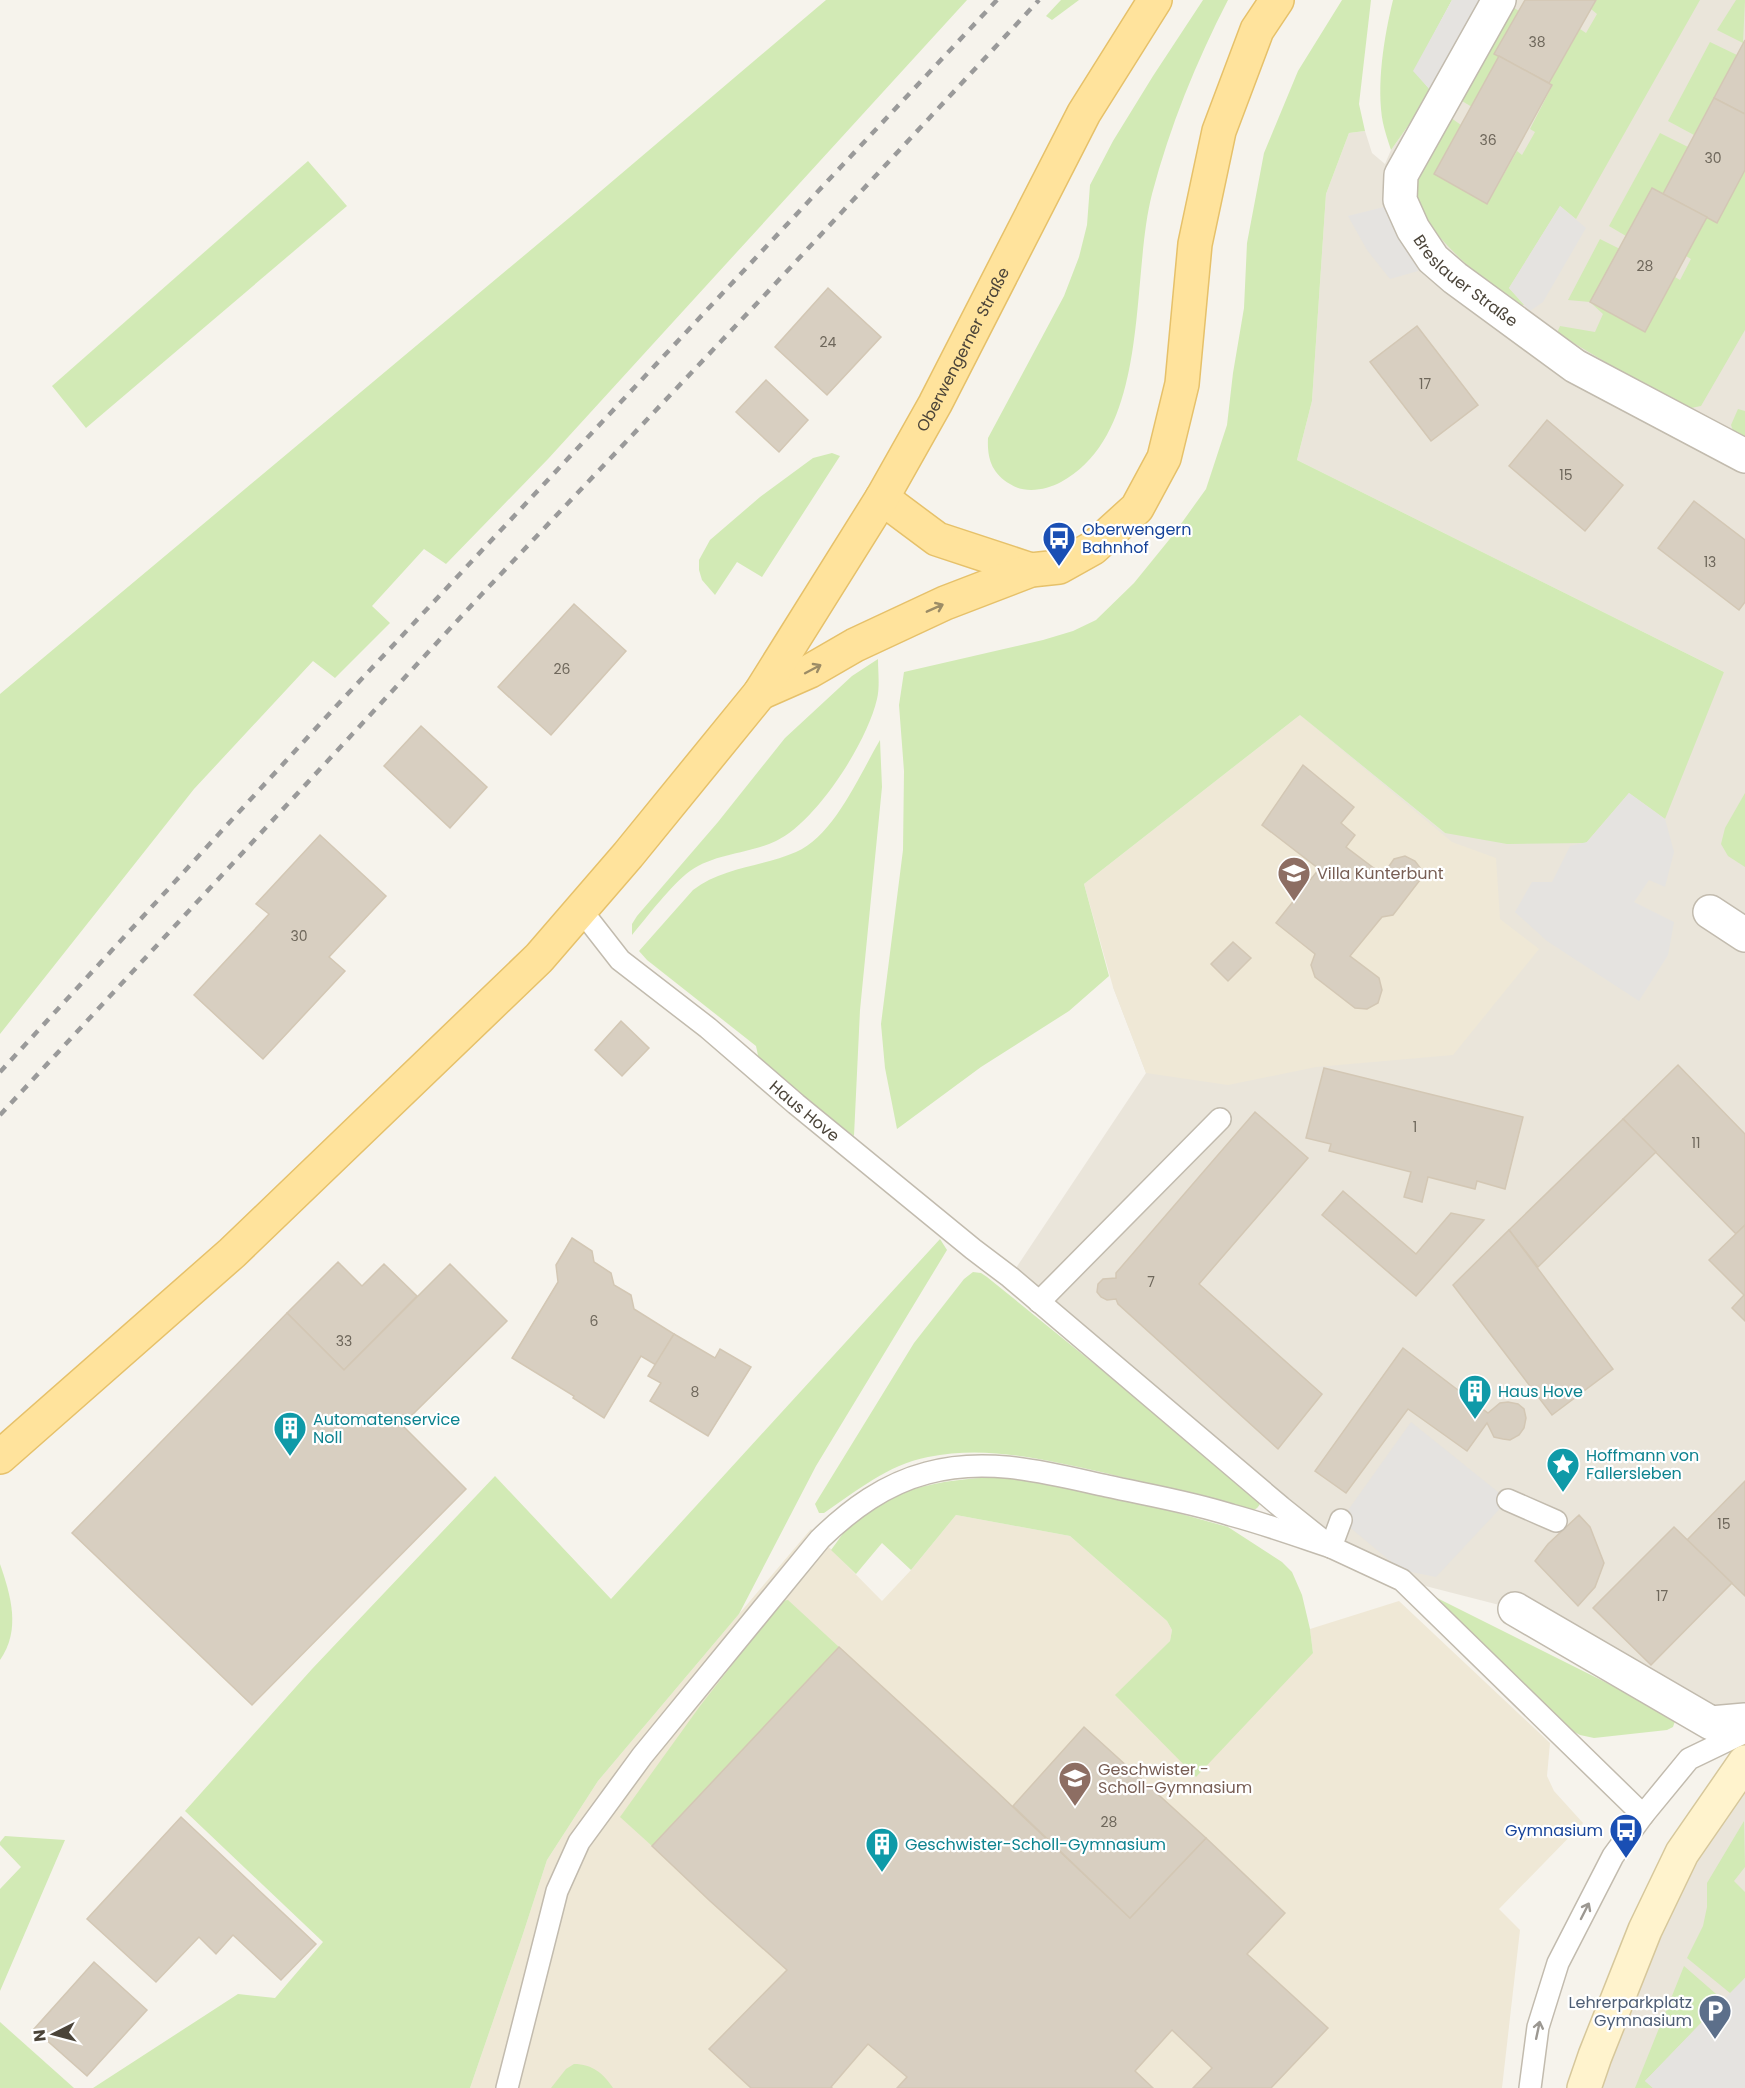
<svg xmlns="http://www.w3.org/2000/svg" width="1745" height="2088" font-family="Poppins,sans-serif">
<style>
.residential{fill:#eae5da}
.education{fill:#efe8d6}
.green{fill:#d2eab5}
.parking{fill:#e5e3e0}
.building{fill:#d8cfc1;stroke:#d3c7b4;stroke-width:1.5}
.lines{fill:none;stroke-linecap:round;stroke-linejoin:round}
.lane-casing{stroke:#c2bbae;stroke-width:24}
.street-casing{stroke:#c2bbae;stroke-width:36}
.secondary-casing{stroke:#d6c79b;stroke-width:36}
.primary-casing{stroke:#e6c16a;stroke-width:36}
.lane{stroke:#fff;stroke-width:21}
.street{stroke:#fff;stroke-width:33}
.secondary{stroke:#fff3cd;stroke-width:33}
.primary{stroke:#ffe39c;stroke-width:33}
.rail{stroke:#9a9a9a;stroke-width:4.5;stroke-dasharray:8 8;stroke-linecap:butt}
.oneway{stroke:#9c8c66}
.oneway2{stroke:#9c9892}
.labels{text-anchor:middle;stroke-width:4.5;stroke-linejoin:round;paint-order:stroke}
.number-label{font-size:14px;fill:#6e675b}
.street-label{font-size:16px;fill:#4b4439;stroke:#fff}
.transit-label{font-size:16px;fill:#164399;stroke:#fff;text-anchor:start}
.education-label{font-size:16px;fill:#785e54;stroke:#fff;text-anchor:start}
.culture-label{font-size:16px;fill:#0d838f;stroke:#fff;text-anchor:start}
.service-label{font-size:16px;fill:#4e5e75;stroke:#fff;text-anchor:end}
</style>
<rect width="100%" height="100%" fill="#f6f3ec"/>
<g class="residential">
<polygon points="1452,0 1745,0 1745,1720 1711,1723 1515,1609 1402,1580 1331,1547 1010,1277 1146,1073 1113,987 1300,715 1445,833 1724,672 1297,460 1312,401 1326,194 1349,133 1365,131 1372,153 1385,164 1391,150 1432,92"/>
<polygon points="1745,1762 1745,2088 1584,2088"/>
</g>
<g class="education">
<polygon points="1300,715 1452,842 1496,858 1500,919 1539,949 1453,1055 1316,1067 1228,1085 1146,1073 1113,987 1084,884"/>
<polygon points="956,1515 1070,1536 1167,1621 1172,1630 1170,1641 1116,1695 1313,1653 1310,1629 1399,1601 1550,1743 1547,1776 1554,1791 1583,1823 1499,1909 1520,1930 1502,2088 470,2088 522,1937 547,1860 598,1781 739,1614 811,1529 882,1601 911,1570"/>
</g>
<g class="green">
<polygon points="826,0 967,0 548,459 446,564 424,549 372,606 390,623 335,678 313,661 194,789 0,1034 0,694 575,213"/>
<polygon points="1061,0 1079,0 1052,20 1046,16"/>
<path d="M1203,0H1228C1196,62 1170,126 1152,194C1130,279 1152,433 1061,482C1046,490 1025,494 1010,484C992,473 987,459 988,438L1064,296L1079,257L1087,225L1090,185L1113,141L1153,76Z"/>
<polygon points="1342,0 1371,0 1359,104 1365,131 1349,133 1326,194 1312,401 1297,460 1724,672 1665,819 1629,793 1586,843 1507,844 1445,833 1300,715 1084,884 1109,976 1069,1011 981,1067 897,1129 885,1068 881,1024 903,850 904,771 899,705 904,672 1043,640 1073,631 1096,620 1134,583 1173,535 1206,489 1227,425 1233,373 1244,308 1247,243 1264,153 1298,71"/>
<path d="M1393,0H1452L1414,71L1432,92L1391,150C1388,141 1385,132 1383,123C1376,86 1384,37 1393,0Z"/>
<path d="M1596,0H1700L1576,219L1560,206L1509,288L1524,305C1503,306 1412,217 1413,194C1413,166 1434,139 1447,115L1461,125L1435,174L1487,204L1517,151L1522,155L1535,132L1530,129L1552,86L1549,83L1580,29L1586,33L1597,14L1591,9Z"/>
<polygon points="1736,0 1745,0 1743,43 1717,30"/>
<polygon points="1506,3 1519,11 1494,54 1499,56 1472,107 1457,98"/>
<polygon points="1710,42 1737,55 1694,135 1668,121"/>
<polygon points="1660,133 1688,147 1663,194 1626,236 1609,226"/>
<polygon points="308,161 347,206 86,428 52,386"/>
<polygon points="1745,170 1745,330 1701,406 1691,408 1680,403 1642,384 1557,333 1560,326 1595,332 1603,314 1590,302 1568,300 1600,239 1620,249 1645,331 1675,277 1680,280 1691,259 1686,256 1707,217"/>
<polygon points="1738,409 1745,411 1745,437 1733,431 1731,425"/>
<polygon points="832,453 840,456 762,577 737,562 715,595 702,580 699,570 699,560 710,540 760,497 813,458"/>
<path d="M878,659C878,672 880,686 877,699C867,743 816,822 776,841C749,854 716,853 690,871C671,885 648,916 632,935V924L637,916L718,822L785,738L852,676Z"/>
<path d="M880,740L882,787L860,1010L854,1136L760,1065L756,1046L647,960L639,951L693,890C723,867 762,867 796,852C834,836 860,774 880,740Z"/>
<polygon points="1745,793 1745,867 1728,856 1721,844 1725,828"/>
<polygon points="940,1239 947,1250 816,1466 739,1614 598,1781 547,1860 522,1937 470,2088 93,2088 238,1994 275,1998 323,1942 185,1811 312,1669 495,1476 611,1599"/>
<path d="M973,1272L981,1273L987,1277L1261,1499C1260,1507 1257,1509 1249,1512C1186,1496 1124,1475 1059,1463C1014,1454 974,1448 928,1457C887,1465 857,1491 824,1513H819L815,1504L914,1343L964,1279Z"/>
<path d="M1006,1477L1106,1493L1228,1527L1282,1562L1292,1572L1302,1595L1310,1629L1313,1653L1196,1777L1115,1695L1170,1641L1172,1630L1167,1621L1070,1536L956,1515L911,1570L882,1543L856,1574L831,1550C838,1541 845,1529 854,1521C894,1485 954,1478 1006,1477Z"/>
<path d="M0,1564C11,1596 21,1630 0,1660Z"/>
<polygon points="1433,1596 1621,1690 1675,1721 1673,1727 1667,1730 1594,1738 1580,1735 1567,1728"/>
<polygon points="788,1600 839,1647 652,1846 620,1817 700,1706 782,1601"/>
<polygon points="1744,1821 1745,1867 1734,1881 1745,1892 1745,1978 1730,1993 1687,1958 1703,1926 1707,1907 1707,1883"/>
<polygon points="5,1836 65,1840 0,1991 0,1889 21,1867 0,1845 0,1842"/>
<polygon points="1684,1966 1723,2000 1645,2081 1653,2088 1635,2088"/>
<polygon points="0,2022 74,2088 0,2088"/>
<path d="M574,2064C592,2064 603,2073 613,2088H551L566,2069Z"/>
</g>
<g class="parking">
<polygon points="1452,0 1485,0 1432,92 1413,71"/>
<polygon points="1560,206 1586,228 1543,302 1530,311 1509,288"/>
<polygon points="1384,207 1397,235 1415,256 1418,271 1390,279 1367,250 1348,216"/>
<polygon points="1629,793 1665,819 1674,852 1665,887 1649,880 1634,902 1674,922 1668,955 1639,1001 1547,941 1515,912 1532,882 1552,882 1570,846 1587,842"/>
<polygon points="1411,1422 1508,1500 1436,1577 1401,1570 1341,1520"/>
<polygon points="1745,1978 1745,2088 1653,2088 1645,2081"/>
</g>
<g class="building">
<polygon points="1525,0 1596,0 1549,83 1494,54"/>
<polygon points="1745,40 1745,114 1714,98"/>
<polygon points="1499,56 1552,85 1487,204 1434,174"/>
<polygon points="1714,98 1745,114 1745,170 1717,223 1663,194"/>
<polygon points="1652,188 1707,217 1645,332 1590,302"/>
<polygon points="828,288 881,337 827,395 775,347"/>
<polygon points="1417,326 1478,405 1431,441 1370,362"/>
<polygon points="766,380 808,420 779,452 736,412"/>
<polygon points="1547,420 1623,485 1585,531 1509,466"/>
<polygon points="1694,501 1745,540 1745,602 1739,610 1658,548"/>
<polygon points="574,604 626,651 551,735 498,687"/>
<polygon points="421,726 487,787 450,828 384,766"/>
<polygon points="1303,765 1354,807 1341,823 1355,835 1346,847 1383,875 1394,859 1405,856 1415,861 1421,869 1420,880 1393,915 1382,917 1350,956 1379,978 1382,990 1378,1003 1367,1009 1355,1008 1315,977 1311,965 1315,954 1276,923 1319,869 1262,825"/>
<polygon points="320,835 386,896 329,957 345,971 263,1059 194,995 269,914 256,904"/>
<polygon points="1233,942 1251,958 1228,981 1211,964"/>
<polygon points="621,1021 649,1048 622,1076 595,1050"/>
<polygon points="1678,1065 1745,1134 1745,1225 1736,1234 1623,1119"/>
<polygon points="1324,1068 1523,1117 1505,1189 1477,1181 1475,1189 1428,1177 1422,1202 1404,1197 1411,1172 1329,1151 1331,1144 1306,1138"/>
<polygon points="1255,1112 1308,1158 1199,1284 1322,1394 1278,1449 1118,1304 1116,1299 1107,1300 1101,1297 1097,1292 1098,1284 1103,1279 1116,1278 1116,1273"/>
<polygon points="1623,1119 1656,1152 1538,1267 1509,1230"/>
<polygon points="1343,1191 1416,1254 1451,1213 1484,1220 1416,1296 1322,1215"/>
<polygon points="1745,1225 1745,1321 1732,1308 1744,1295 1709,1260"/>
<polygon points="1509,1230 1613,1369 1552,1415 1453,1285"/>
<polygon points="572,1238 592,1251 594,1262 611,1273 614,1285 631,1295 634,1309 674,1334 656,1365 641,1356 604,1418 573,1398 574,1396 512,1358 558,1282 556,1265"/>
<polygon points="338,1262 362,1286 384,1264 417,1296 344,1370 287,1313"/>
<polygon points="450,1264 507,1321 402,1425 466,1489 252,1705 72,1533 287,1313 344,1370"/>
<polygon points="674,1334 715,1358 720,1349 751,1367 708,1436 650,1401 661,1383 648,1376"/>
<polygon points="1403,1348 1488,1413 1500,1403 1508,1402 1518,1404 1524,1409 1526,1418 1524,1428 1519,1435 1510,1440 1503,1439 1494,1437 1487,1423 1467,1451 1408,1409 1346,1493 1315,1471"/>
<polygon points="1745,1481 1745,1596 1687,1540"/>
<polygon points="1579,1515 1590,1527 1604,1563 1595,1587 1578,1606 1535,1561 1548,1544"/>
<polygon points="1674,1527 1732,1583 1651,1665 1593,1608"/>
<polygon points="839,1647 994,1789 1130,1918 1206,1838 1285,1913 1247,1954 1328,2028 1271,2088 1193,2088 1212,2068 1172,2030 1135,2071 1153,2088 897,2088 907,2077 868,2044 831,2087 832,2088 751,2088 709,2049 787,1970 710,1901 652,1846"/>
<polygon points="1084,1727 1206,1838 1130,1918 1013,1806"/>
<polygon points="181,1817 316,1944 281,1980 233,1935 216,1954 199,1937 156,1982 87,1919"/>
<polygon points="94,1962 147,2010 87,2076 34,2029"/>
</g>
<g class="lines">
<defs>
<g id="lane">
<path id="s1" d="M581,910L620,960L708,1028L796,1104L973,1249L1010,1277L1281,1507L1331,1547L1402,1580L1643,1815"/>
<polyline points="1039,1302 1220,1119"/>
<polyline points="1508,1500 1556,1521"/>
<path d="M507,2088L557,1891L579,1842L642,1756L820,1539C851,1509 885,1484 927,1473C987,1456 1048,1473 1107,1486C1148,1495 1191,1502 1231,1515C1265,1524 1298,1536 1331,1547L1341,1520"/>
<polyline points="1530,2088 1538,2027 1558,1963 1613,1856 1643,1815 1689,1759 1745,1732"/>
</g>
<g id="street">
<path id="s2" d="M1499,0L1401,175L1400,200L1413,229L1433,259L1455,278L1575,366L1745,456"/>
<polyline points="1710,912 1745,935"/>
<polyline points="1515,1609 1711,1723 1745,1720"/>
</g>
<polyline id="secondary" points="1584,2088 1595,2056 1645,1930 1682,1853 1745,1762"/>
<g id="primary">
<polyline points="882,498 937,539 1031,570"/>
<polyline points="760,693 810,671 855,645 945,603 1031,570 1059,567 1093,548 1137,508 1164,458 1182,384 1195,244 1219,131 1257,30 1277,0"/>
<path id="s3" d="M0,1457L232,1253L539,958L628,855L760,693L882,498L935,404L1084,113L1155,0"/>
</g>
</defs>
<use href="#lane" class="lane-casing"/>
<use href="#street" class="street-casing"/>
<use href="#secondary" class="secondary-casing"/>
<use href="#primary" class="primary-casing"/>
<use href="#lane" class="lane"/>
<use href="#street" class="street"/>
<use href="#secondary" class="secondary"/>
<use href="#primary" class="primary"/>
<g class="rail">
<polyline points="0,1072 341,701 997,0"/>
<polyline points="0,1115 482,594 762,298 1039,0"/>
</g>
</g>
<defs><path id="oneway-shaft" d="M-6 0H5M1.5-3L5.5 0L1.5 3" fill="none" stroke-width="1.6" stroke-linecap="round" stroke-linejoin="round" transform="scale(1.5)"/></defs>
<g class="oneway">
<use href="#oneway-shaft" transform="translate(935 608) rotate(-24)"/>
<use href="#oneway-shaft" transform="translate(813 669) rotate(-28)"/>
</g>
<g class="oneway2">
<use href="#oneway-shaft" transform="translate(1585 1911) rotate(-63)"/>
<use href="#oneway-shaft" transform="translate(1538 2030) rotate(-78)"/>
</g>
<defs>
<symbol id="bus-pin" viewBox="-11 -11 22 30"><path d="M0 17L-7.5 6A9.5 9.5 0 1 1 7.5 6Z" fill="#1a4fb4" stroke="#fff"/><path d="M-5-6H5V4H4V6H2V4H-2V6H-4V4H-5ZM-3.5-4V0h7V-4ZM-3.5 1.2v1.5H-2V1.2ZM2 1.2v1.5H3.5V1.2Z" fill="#fff"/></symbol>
<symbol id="school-pin" viewBox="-11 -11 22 30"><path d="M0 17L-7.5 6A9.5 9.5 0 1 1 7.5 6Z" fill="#8d6e63" stroke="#fff"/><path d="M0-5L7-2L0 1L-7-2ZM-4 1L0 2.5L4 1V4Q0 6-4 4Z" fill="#fff"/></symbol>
<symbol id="building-pin" viewBox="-11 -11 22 30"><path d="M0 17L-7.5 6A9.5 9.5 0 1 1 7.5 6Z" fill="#0f9aa8" stroke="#fff"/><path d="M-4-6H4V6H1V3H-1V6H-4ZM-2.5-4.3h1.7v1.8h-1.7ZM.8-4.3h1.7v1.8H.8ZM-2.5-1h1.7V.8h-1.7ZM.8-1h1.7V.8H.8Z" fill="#fff"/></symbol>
<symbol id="sight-pin" viewBox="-11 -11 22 30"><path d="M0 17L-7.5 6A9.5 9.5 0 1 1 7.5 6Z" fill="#0f9aa8" stroke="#fff"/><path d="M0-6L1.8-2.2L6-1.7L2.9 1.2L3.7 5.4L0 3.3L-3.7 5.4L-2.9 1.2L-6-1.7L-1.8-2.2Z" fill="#fff"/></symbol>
<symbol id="parking-pin" viewBox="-11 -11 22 30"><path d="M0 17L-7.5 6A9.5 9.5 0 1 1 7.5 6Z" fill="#5c6f8a" stroke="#fff"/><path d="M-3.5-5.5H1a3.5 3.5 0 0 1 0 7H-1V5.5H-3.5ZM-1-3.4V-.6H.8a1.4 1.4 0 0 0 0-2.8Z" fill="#fff"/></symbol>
</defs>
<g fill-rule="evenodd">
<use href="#bus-pin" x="1040" y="519" width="38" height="52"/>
<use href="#school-pin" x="1275" y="854" width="38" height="52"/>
<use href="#building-pin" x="1456" y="1372" width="38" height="52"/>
<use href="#building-pin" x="271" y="1409" width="38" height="52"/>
<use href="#sight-pin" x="1544" y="1445" width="38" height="52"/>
<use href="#school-pin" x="1056" y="1759" width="38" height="52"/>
<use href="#bus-pin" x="1607" y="1811" width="38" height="52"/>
<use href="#building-pin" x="863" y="1825" width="38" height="52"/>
<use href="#parking-pin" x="1696" y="1992" width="38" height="52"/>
</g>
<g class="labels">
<g class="number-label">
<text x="1537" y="47">38</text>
<text x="1488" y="145">36</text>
<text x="1713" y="163">30</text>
<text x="1645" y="271">28</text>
<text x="828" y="347">24</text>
<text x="1425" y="389">17</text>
<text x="1566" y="480">15</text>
<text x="1710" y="567">13</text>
<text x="562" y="674">26</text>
<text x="299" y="941">30</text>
<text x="1415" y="1132">1</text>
<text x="1696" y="1148">11</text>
<text x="1151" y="1287">7</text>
<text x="594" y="1326">6</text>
<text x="344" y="1346">33</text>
<text x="695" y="1397">8</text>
<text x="1724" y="1529">15</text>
<text x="1662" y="1601">17</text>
<text x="1109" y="1827">28</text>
</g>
<g class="street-label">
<text dy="6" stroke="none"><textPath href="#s2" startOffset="332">Breslauer Straße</textPath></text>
<text dy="6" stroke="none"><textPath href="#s3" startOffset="1479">Oberwengerner Straße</textPath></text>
<text dy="6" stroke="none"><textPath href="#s1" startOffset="302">Haus Hove</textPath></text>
</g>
<g class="transit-label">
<text x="1082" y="535">Oberwengern<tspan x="1082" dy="18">Bahnhof</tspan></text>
<text x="1603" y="1836" text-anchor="end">Gymnasium</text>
</g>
<g class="education-label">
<text x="1317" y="879">Villa Kunterbunt</text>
<text x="1098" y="1775">Geschwister -<tspan x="1098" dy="18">Scholl-Gymnasium</tspan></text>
</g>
<g class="culture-label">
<text x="1498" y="1397">Haus Hove</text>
<text x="313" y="1425">Automatenservice<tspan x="313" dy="18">Noll</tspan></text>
<text x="1586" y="1461">Hoffmann von<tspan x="1586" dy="18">Fallersleben</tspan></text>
<text x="905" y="1850">Geschwister-Scholl-Gymnasium</text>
</g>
<g class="service-label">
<text x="1692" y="2008">Lehrerparkplatz<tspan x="1692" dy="18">Gymnasium</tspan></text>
</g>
</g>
<g transform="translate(54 2034) rotate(264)" stroke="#ffffff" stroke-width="4.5" paint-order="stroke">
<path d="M0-4.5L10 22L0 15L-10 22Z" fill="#4b4439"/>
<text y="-9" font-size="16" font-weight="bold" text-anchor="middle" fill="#4b4439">N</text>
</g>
</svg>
